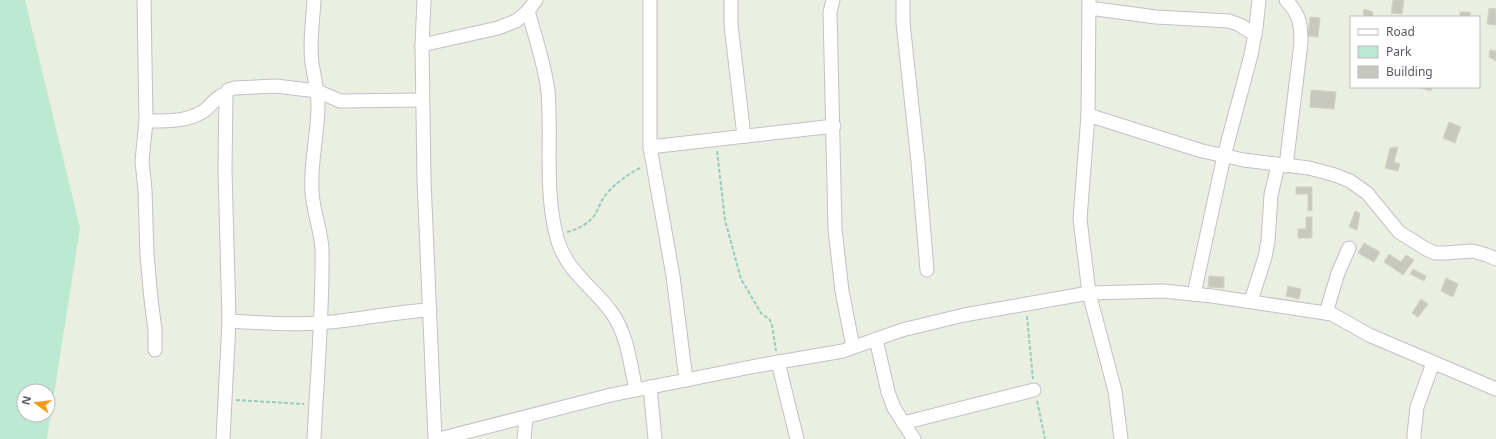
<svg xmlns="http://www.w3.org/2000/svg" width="1496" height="439" font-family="'Noto Sans',sans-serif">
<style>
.green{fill:#bbe9d2;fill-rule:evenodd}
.building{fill:#c7c9be;stroke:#d0d4bf}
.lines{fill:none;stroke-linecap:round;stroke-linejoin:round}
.minor-casing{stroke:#c2c0c9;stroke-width:15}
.path{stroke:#95ccc0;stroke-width:2;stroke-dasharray:4 2;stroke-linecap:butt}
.minor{stroke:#fff;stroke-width:13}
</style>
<rect width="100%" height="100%" fill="#ebefe1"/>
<path class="green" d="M0,0H25L80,228L47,439H0ZM24,391H48V415H24Z"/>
<g class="building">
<polygon points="1393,0 1404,0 1402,14 1391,13"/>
<polygon points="1489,8 1496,9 1496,25 1487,24"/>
<polygon points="1364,9 1373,12 1372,17 1366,17 1363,14"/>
<polygon points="1460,12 1470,12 1470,17 1472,17 1454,17 1460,17"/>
<polygon points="1310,17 1320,18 1318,37 1308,36"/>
<polygon points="1490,50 1496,51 1496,61 1489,57"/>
<polygon points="1417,87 1432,87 1431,91"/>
<polygon points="1311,90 1336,92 1334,109 1310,107"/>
<polygon points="1449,122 1461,127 1455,143 1443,138"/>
<polygon points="1398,147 1394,162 1400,164 1398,171 1385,168 1390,148"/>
<polygon points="1296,187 1312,187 1312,210 1308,211 1308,194 1296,194"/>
<polygon points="1355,211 1360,213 1357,230 1349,227"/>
<polygon points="1306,217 1312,217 1312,238 1298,238 1298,229 1306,229"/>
<polygon points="1364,243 1380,252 1374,262 1358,253"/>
<polygon points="1389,254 1401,262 1406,255 1414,260 1403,275 1384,262"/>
<polygon points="1413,269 1426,276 1424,281 1410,274"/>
<polygon points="1209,276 1224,277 1224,288 1208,287"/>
<polygon points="1446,278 1458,284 1453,297 1441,291"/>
<polygon points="1288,286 1301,289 1299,299 1286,296"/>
<polygon points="1421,299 1428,304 1418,317 1412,313"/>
</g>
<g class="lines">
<defs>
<g id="minor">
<polyline points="144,0 146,121 142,161 145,190 147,255 151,299 155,330 155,350"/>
<polyline points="424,0 422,45 424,180 435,439"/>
<polyline points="650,0 650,147 673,276 686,380"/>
<polyline points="731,0 731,25 744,136"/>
<polyline points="833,0 830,12 835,229 842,291 853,347"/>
<polyline points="903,0 903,23 918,162 927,270"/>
<polyline points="1089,0 1088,115 1080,219 1089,293 1115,391 1121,439"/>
<polyline points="1089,8 1156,17 1229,21 1240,25 1255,35"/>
<path d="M528,11C535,36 545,66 548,91C552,140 544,190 557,238C565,270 594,288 612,313C628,336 630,364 636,390"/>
<polyline points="422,45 498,28 516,21 528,11 536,0"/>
<polyline points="1088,115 1202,151 1244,160 1309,168 1335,175 1350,181 1367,193 1399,232 1426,249 1435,253 1446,253 1472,251 1487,255 1496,259"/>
<path d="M146,121C165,121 187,122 204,111C212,105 216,96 226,94"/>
<polyline points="650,147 834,126"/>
<path d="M1286,166L1301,43C1301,24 1300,15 1286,0"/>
<polyline points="1194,294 1224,156 1251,55 1256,28 1259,0"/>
<polyline points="1251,301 1265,257 1268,241 1271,195 1278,165"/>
<polyline points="1326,313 1338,273 1349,248"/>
<path d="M229,321C259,323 290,325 320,323C357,320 393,312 430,310"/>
<polyline points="876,339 888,392 894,408 914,439"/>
<polyline points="778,362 797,439"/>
<polyline points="650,387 655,439"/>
<polyline points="903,423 1034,390"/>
<polyline points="223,439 229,321 225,169 226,94 228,90 235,88 276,86 317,91 340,101 422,100"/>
<path d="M314,439C317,376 323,312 322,249C321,230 313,211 312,192C310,163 318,134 318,105C318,91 314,77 312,63C309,42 313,21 314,0"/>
<polyline points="439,439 611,395 756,366 843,351 902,330 964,315 1089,293 1163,291 1212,296 1332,314 1369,335 1496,389"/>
<polyline points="524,439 526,418"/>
<polyline points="1414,439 1414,435 1417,407 1433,363"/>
</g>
</defs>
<use href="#minor" class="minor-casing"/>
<g class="path">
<polyline points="717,151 725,220 741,279 761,313 770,320 772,325 776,351"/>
<path d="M567,232C576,230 588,224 594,216C598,210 600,203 604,197C614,184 628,174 642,167"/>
<polyline points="1027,316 1033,379"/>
<polyline points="236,400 304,404"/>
<polyline points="1037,401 1045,439"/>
</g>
<use href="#minor" class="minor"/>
</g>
<rect x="1350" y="16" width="130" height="72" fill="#ffffff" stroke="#bdbdc1"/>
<rect x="1358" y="29" width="20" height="6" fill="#ffffff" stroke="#bdbdc1"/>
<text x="1386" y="36" font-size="12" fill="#5a5a64">Road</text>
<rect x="1358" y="46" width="20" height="12" fill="#bbe9d2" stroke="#bdbdc1"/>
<text x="1386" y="56" font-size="12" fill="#5a5a64">Park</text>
<rect x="1358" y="66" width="20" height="12" fill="#c7c9be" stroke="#bdbdc1"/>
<text x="1386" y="76" font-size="12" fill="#5a5a64">Building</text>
<g transform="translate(36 403) rotate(285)"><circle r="19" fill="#ffffff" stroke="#bdbdc1"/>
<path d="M0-3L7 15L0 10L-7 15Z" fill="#fb9b1b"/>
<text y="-6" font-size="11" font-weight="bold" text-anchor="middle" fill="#5a5a64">N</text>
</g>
</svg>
